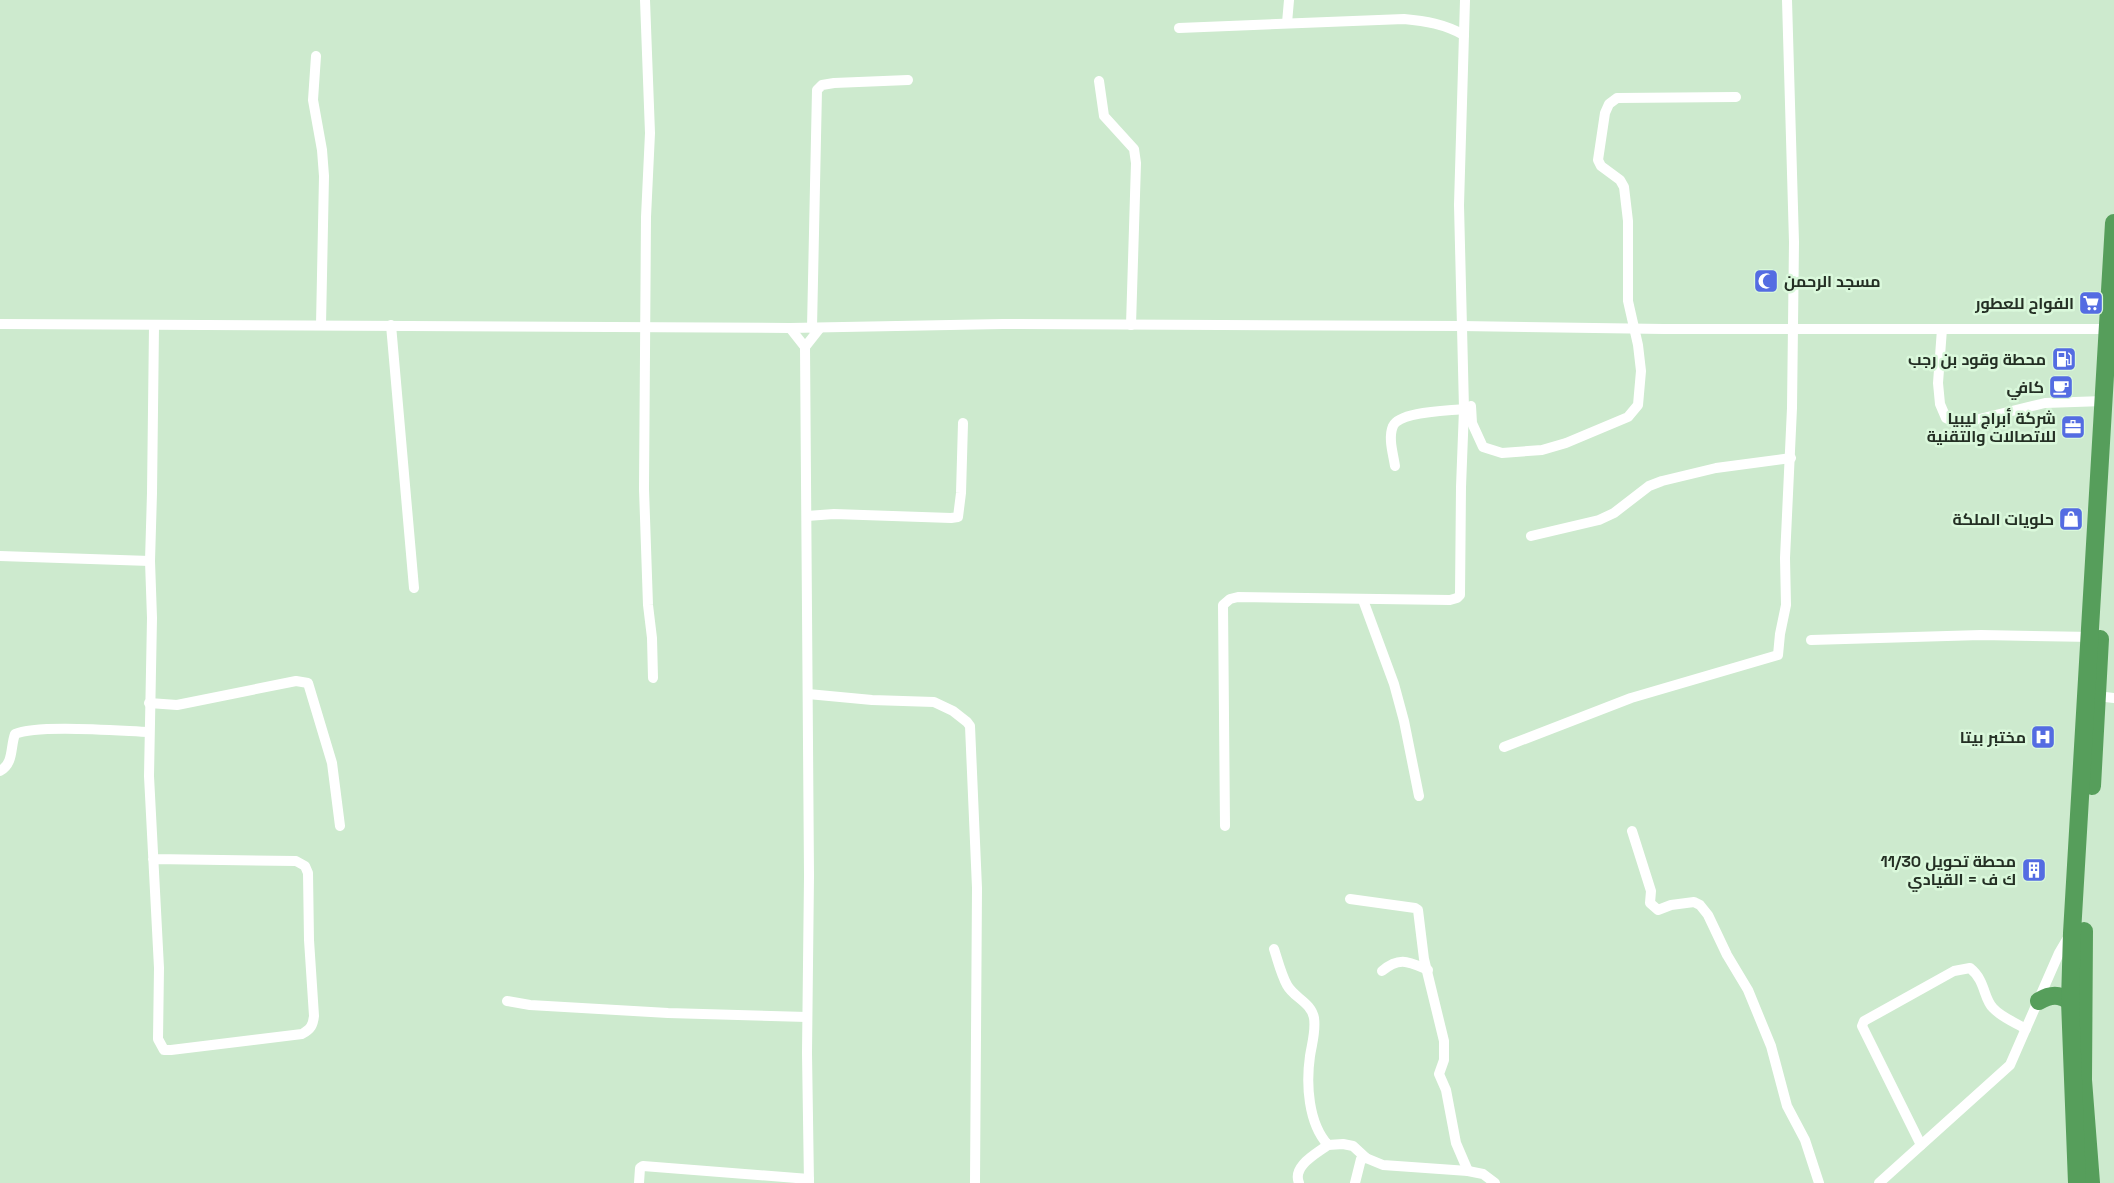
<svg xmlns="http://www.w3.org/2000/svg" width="2114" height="1183" font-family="'Space Grotesk',Cairo,sans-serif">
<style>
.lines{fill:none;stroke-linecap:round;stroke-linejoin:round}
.street{stroke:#fff;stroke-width:10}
.highway{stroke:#569e5b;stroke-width:18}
.labels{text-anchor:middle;stroke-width:5;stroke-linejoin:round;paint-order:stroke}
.poi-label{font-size:16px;font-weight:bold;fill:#242f24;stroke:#daf8db;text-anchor:end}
</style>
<rect width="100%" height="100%" fill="#cdeace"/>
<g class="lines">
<g class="street">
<polyline points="645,0 650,133 646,217 644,489 648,605 652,638 653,678"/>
<polyline points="1287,23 1289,0"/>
<path d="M1179,28L1404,19C1426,21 1444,24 1464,35"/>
<polyline points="316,56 313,100 322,150 324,176 321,325"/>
<polyline points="1099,81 1104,116 1134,149 1136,163 1131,325"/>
<polyline points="0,324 790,328 1003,324 1461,326 1664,329 2111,329"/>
<polyline points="391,325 414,588"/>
<polyline points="790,328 805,347 809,876 807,1053 809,1183"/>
<polyline points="812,328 817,90 822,85 834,83 908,80"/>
<polyline points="1942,329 1938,383 1940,404 1946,418 1954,422 1971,421 2045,403 2104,401"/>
<polyline points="805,347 820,328"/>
<polyline points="1471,406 1472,423 1483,447 1502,453 1542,450 1566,443 1628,417 1638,405 1641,371 1638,345 1628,301 1628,221 1624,187 1620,180 1601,166 1598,160 1605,113 1609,104 1617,98 1736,97"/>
<path d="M1395,466C1393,453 1388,438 1393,426C1400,411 1449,411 1464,409"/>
<polyline points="807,516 834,514 951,518 958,517 961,493 963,423"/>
<polyline points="1531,536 1599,520 1614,513 1649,486 1662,481 1716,468 1791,458"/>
<polyline points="0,556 150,561"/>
<polyline points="1363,600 1394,684 1404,721 1419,796"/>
<polyline points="1811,640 1981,635 2094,637"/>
<polyline points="808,694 872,700 934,702 953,711 967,722 970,726 977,888 975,1183"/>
<polyline points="2097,696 2114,698"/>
<polyline points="149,703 177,705 296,681 308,683 332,763 340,826"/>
<polyline points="1504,747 1631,698 1778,655 1780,634 1786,605 1785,558 1792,408 1794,242 1787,0"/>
<path d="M0,771C14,763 10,748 15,734C37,724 121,731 149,732"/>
<polyline points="1225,826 1223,605 1230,599 1238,597 1450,600 1457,598 1460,595 1461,487 1464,409 1459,205 1465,0"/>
<polyline points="1632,831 1651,891 1650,903 1658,910 1671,905 1694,902 1700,905 1708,915 1727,955 1748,990 1771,1046 1787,1106 1805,1140 1819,1183"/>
<path d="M153,859L296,861L305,866L308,873L309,940L314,1016C313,1025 311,1029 302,1034L171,1050H164L158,1039L159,968L149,776L152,618L150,561L152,493L154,326"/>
<polyline points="1350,899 1415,908 1418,910 1424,959 1444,1041 1444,1060 1439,1074 1446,1090 1456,1143 1468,1171"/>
<path d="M1274,949C1278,961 1281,974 1287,985C1294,998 1311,1002 1314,1018C1316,1031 1312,1043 1310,1056C1306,1084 1308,1123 1328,1145L1343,1144L1353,1146L1366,1158L1383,1165L1468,1171L1483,1174L1495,1183"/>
<path d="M1382,971C1400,956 1409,962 1428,970"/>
<polyline points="507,1001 530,1005 668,1013 807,1017"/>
<path d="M1921,1145L1862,1026L1864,1021L1954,971L1970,968C1986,981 1983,998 1993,1008C2001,1017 2016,1023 2026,1029"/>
<polyline points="639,1183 640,1168 643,1166 809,1179"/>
<path d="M1299,1183C1292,1166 1316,1154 1328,1145"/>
<polyline points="1355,1183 1361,1159 1366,1158"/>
<polyline points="1879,1183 2010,1065 2059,953 2069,936"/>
</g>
<g class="highway">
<polyline points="2092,786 2100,639"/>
<polyline points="2084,931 2083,1080 2091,1183"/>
<path d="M2039,1001C2051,994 2059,994 2070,1001"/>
<polyline points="2077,1183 2070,1001 2072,933 2114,223"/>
</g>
</g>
<defs>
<symbol id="mosque-square" viewBox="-11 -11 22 22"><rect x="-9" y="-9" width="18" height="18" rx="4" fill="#546ce2" stroke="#daf8db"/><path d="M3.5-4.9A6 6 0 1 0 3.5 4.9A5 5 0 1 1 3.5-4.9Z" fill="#fff"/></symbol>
<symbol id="supermarket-square" viewBox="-11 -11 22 22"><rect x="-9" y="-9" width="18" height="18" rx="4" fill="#546ce2" stroke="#daf8db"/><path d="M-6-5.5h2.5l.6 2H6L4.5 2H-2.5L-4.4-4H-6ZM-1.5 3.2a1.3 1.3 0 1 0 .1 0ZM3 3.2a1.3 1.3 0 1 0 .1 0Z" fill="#fff"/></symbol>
<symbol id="fuel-square" viewBox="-11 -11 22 22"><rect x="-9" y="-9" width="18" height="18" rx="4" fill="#546ce2" stroke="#daf8db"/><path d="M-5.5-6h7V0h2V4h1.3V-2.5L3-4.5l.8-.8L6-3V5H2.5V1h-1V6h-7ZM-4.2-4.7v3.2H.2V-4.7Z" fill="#fff"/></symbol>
<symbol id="cafe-square" viewBox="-11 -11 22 22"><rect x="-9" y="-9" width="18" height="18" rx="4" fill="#546ce2" stroke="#daf8db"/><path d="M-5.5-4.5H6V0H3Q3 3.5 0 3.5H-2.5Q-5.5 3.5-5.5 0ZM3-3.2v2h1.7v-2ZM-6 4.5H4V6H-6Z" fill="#fff"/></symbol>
<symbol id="office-square" viewBox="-11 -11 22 22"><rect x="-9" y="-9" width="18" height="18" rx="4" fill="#546ce2" stroke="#daf8db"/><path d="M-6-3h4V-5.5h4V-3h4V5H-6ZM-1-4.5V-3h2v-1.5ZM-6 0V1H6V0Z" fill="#fff"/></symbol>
<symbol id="shop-square" viewBox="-11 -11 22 22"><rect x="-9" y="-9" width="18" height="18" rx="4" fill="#546ce2" stroke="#daf8db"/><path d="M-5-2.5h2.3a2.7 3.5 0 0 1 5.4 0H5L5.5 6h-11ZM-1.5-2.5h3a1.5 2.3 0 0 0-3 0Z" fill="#fff"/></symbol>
<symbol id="hospital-square" viewBox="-11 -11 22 22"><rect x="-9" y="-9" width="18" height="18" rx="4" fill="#546ce2" stroke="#daf8db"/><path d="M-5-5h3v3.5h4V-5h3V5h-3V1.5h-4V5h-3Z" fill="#fff"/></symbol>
<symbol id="building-square" viewBox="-11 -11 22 22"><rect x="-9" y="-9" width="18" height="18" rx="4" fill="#546ce2" stroke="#daf8db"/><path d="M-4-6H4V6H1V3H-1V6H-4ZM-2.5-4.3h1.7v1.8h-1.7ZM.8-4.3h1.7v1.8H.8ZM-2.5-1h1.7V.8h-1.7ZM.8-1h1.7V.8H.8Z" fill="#fff"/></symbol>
</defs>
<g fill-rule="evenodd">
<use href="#mosque-square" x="1752" y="267" width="28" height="28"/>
<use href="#supermarket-square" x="2077" y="289" width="28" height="28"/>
<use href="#fuel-square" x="2050" y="345" width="28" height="28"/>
<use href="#cafe-square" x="2047" y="373" width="28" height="28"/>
<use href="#office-square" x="2059" y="413" width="28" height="28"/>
<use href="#shop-square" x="2057" y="505" width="28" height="28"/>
<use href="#hospital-square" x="2029" y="723" width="28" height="28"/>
<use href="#building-square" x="2020" y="856" width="28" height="28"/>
</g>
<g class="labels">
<g class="poi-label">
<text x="1784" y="287" text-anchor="start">مسجد الرحمن</text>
<text x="2074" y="309">الفواح للعطور</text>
<text x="2046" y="365">محطة وقود بن رجب</text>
<text x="2044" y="393">كافي</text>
<text x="2056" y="424">شركة أبراج ليبيا<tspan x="2056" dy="18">للاتصالات والتقنية</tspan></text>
<text x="2054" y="525">حلويات الملكة</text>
<text x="2026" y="743">مختبر بيتا</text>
<text x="2016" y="867">محطة تحويل 11/30<tspan x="2016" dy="18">ك ف = القيادي</tspan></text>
</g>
</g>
</svg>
